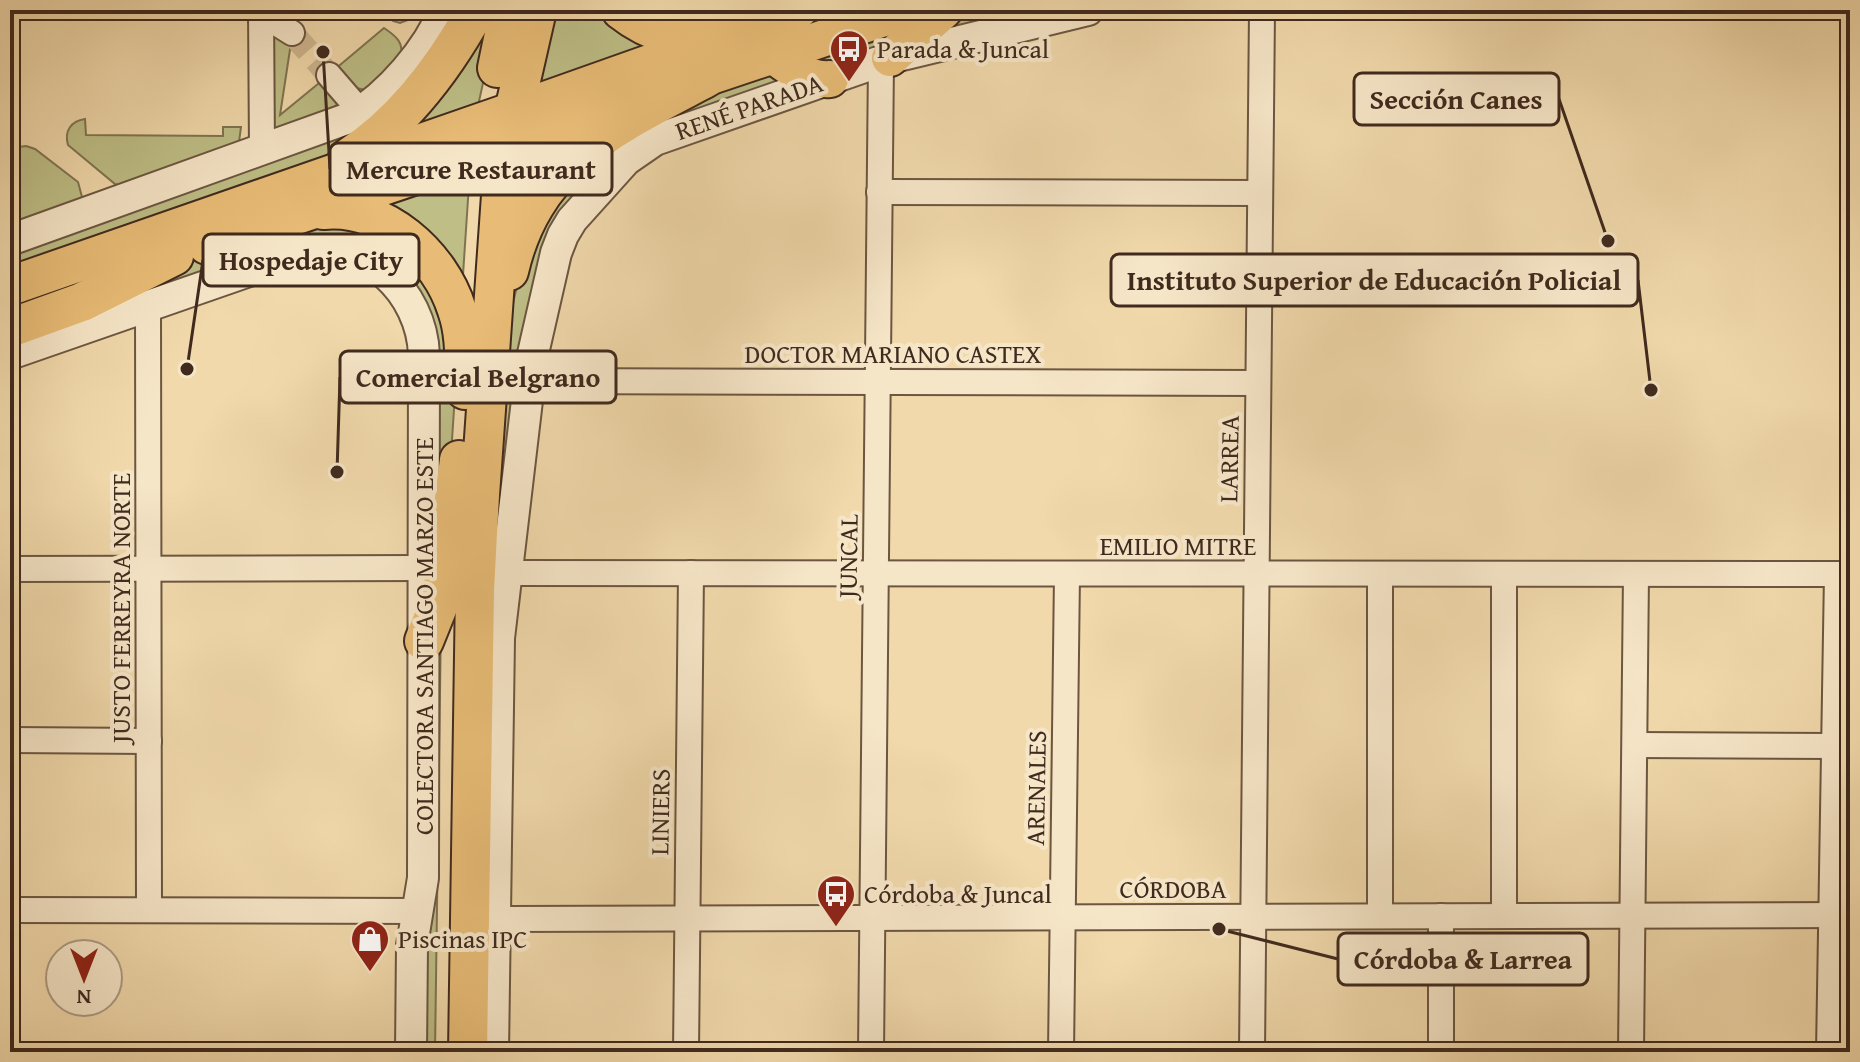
<svg xmlns="http://www.w3.org/2000/svg" width="1860" height="1062" font-family="'Gentium Book Plus',serif">
<style>
.green{fill:#bebe86;stroke:#7f7452;stroke-width:2}
.lines{fill:none;stroke-linecap:round;stroke-linejoin:round}
.stream{stroke:#787f77;stroke-width:6}
.minor-tunnel{stroke:#ceb68f;stroke-width:24;stroke-dasharray:24 12;stroke-linecap:butt}
.minor-casing{stroke:#6c5641;stroke-width:28}
.tertiary-casing{stroke:#6c5641;stroke-width:34}
.primary-casing{stroke:#402a1e;stroke-width:40}
.trunk-casing{stroke:#402a1e;stroke-width:42}
.minor{stroke:#f6e6c8;stroke-width:24}
.tertiary{stroke:#f6e6c8;stroke-width:30}
.primary{stroke:#e8bc76;stroke-width:36}
.trunk{stroke:#e8bc76;stroke-width:38}
.labels{text-anchor:middle;stroke-width:8;stroke-linejoin:round;paint-order:stroke}
.poi-label{font-size:26px;fill:#402a1e;stroke:#f6e6c8;text-anchor:start}
.street-label{font-size:26px;fill:#402a1e;stroke:#f6e6c8}
.leader{fill:none;stroke:#402a1e;stroke-width:3}
.callout-dot{fill:#402a1e;stroke:#f6e6c8;stroke-width:3}
.callout{fill:#f6e6c8;stroke:#402a1e;stroke-width:3}
.callout-label{font-size:28px;text-anchor:middle;font-weight:bold;fill:#402a1e}
</style>
<rect width="100%" height="100%" fill="#f1d9ab"/>
<filter id="stains"><feTurbulence type="fractalNoise" baseFrequency=".0025" numOctaves="4"/><feColorMatrix values="0 0 0 0 .2 0 0 0 0 .09 0 0 0 0 .02 0 0 0 .5 -.17"/></filter>
<radialGradient id="worn" r=".72"><stop offset=".6" stop-color="#630" stop-opacity="0"/><stop offset="1" stop-color="#630" stop-opacity=".3"/></radialGradient>
<g class="green">
<polygon points="387,10 413,10 408,20 400,23 393,21"/>
<polygon points="499,10 476,115 383,146"/>
<polygon points="549,10 607,10 668,43 527,96"/>
<polygon points="638,10 750,10 714,30"/>
<polygon points="957,10 1052,10 929,32"/>
<polygon points="889,27 902,38 831,69 799,57"/>
<path d="M384,28C396,36 405,43 400,58L366,90L351,87L334,70Z"/>
<polygon points="274,33 291,43 280,115 324,79 337,103 335,110 272,135 271,36"/>
<polygon points="767,72 795,77 659,128 567,213 484,620 512,307 523,262 538,222 621,131"/>
<path d="M85,119L86,135L223,136V127H241L239,142L121,186L115,184L68,145C64,131 71,121 85,119Z"/>
<polygon points="351,132 333,155 10,267 10,251"/>
<polygon points="594,132 519,211 517,156"/>
<polygon points="26,146 35,149 78,182 82,197 80,201 10,227 10,148"/>
<polygon points="470,169 462,290 376,208"/>
<polygon points="302,223 367,228 433,282 456,379 450,470 437,585 436,363 366,248 10,343 178,264"/>
<polygon points="441,620 435,1052 424,1052 432,661"/>
</g>
<g class="lines">
<polyline class="stream" points="669,19 699,10"/>
<polyline class="minor-tunnel" points="292,33 329,75"/>
<defs>
<g id="minor">
<polyline points="261,10 262,151"/>
<polyline points="261,19 273,21 292,33"/>
<polyline points="329,75 361,112"/>
<polyline points="879,192 1260,193"/>
<polyline points="148,306 149,910"/>
<polyline points="529,381 1258,383"/>
<polyline points="10,569 424,568"/>
<polyline points="506,573 1850,574"/>
<polyline points="1504,574 1504,916"/>
<polyline points="10,740 149,741"/>
<polyline points="1635,745 1834,746"/>
<polyline points="10,910 418,911"/>
<polyline points="1380,916 1380,574"/>
<polyline points="495,919 1850,915"/>
<polyline points="686,1052 691,573"/>
<polyline points="871,1052 881,61"/>
<polyline points="1061,1052 1067,574"/>
<polyline points="1252,1052 1262,10"/>
<polyline points="1441,1052 1441,916"/>
<polyline points="1631,1052 1636,574"/>
<polyline points="1829,1052 1837,574"/>
</g>
<g id="tertiary">
<path d="M10,240L352,117C389,95 428,50 444,10"/>
<path d="M10,354L301,253C365,236 422,292 424,355L423,878L412,945L411,1052"/>
<polyline points="493,1052 499,638 532,358 556,253 563,235 572,220 626,160 655,140 890,58 1088,10"/>
</g>
<g id="primary">
<path d="M764,43C776,62 808,81 830,79"/>
<polyline points="890,58 944,10"/>
<polyline points="514,111 799,10"/>
<polyline points="508,144 908,10"/>
</g>
<g id="trunk">
<path d="M621,10C650,33 685,43 721,38"/>
<polyline points="497,68 509,10"/>
<path d="M348,158C403,123 445,66 476,10"/>
<path d="M323,210C383,204 440,255 457,310C466,335 464,363 465,390"/>
<polyline points="207,245 508,144"/>
<path d="M509,271C534,161 615,126 706,78"/>
<polyline points="10,286 514,111"/>
<polyline points="10,328 82,302 174,256"/>
<polyline points="424,641 441,599 459,460"/>
<polyline points="468,1052 475,590 480,495 502,181 514,111 537,10"/>
</g>
</defs>
<use href="#minor" class="minor-casing"/>
<use href="#tertiary" class="tertiary-casing"/>
<use href="#primary" class="primary-casing"/>
<use href="#trunk" class="trunk-casing"/>
<use href="#minor" class="minor"/>
<use href="#tertiary" class="tertiary"/>
<use href="#primary" class="primary"/>
<use href="#trunk" class="trunk"/>
</g>
<defs>
<symbol id="bus-pin" viewBox="-11 -11 22 30"><path d="M0 17L-7.5 6A9.5 9.5 0 1 1 7.5 6Z" fill="#8f2418" stroke="#f6e6c8"/><path d="M-5-6H5V4H4V6H2V4H-2V6H-4V4H-5ZM-3.5-4V0h7V-4ZM-3.5 1.2v1.5H-2V1.2ZM2 1.2v1.5H3.5V1.2Z" fill="#fff"/></symbol>
<symbol id="shop-pin" viewBox="-11 -11 22 30"><path d="M0 17L-7.5 6A9.5 9.5 0 1 1 7.5 6Z" fill="#8f2418" stroke="#f6e6c8"/><path d="M-5-2.5h2.3a2.7 3.5 0 0 1 5.4 0H5L5.5 6h-11ZM-1.5-2.5h3a1.5 2.3 0 0 0-3 0Z" fill="#fff"/></symbol>
</defs>
<g fill-rule="evenodd">
<use href="#bus-pin" x="827" y="27" width="44" height="60"/>
<use href="#bus-pin" x="814" y="872" width="44" height="60"/>
<use href="#shop-pin" x="348" y="917" width="44" height="60"/>
</g>
<g class="labels">
<g class="poi-label">
<text x="877" y="58">Parada &amp; Juncal</text>
<text x="864" y="903">Córdoba &amp; Juncal</text>
<text x="398" y="948">Piscinas IPC</text>
</g>
<g class="street-label">
<text transform="translate(749 107) rotate(-19)" y="9">RENÉ PARADA</text>
<text x="893" y="363">DOCTOR MARIANO CASTEX</text>
<text transform="translate(1229 459) rotate(-89)" y="9">LARREA</text>
<text x="1178" y="555">EMILIO MITRE</text>
<text transform="translate(848 556) rotate(-89)" y="9">JUNCAL</text>
<text transform="translate(121 608) rotate(-90)" y="9">JUSTO FERREYRA NORTE</text>
<text transform="translate(424 636) rotate(-90)" y="9">COLECTORA SANTIAGO MARZO ESTE</text>
<text transform="translate(1036 788) rotate(-89)" y="9">ARENALES</text>
<text transform="translate(660 812) rotate(-89)" y="9">LINIERS</text>
<text x="1173" y="898">CÓRDOBA</text>
</g>
</g>
<path class="leader" d="M1608 241L1559 99M323 52L330 169M187 369L203 260M1651 390L1638 280M337 472L340 377M1219 929L1338 959"/>
<g class="callout-dot">
<circle cx="1608" cy="241" r="8"/>
<circle cx="323" cy="52" r="8"/>
<circle cx="187" cy="369" r="8"/>
<circle cx="1651" cy="390" r="8"/>
<circle cx="337" cy="472" r="8"/>
<circle cx="1219" cy="929" r="8"/>
</g>
<g class="callout">
<rect x="1354" y="73" width="205" height="52" rx="8"/>
<rect x="330" y="143" width="282" height="52" rx="8"/>
<rect x="203" y="234" width="216" height="52" rx="8"/>
<rect x="1111" y="254" width="527" height="52" rx="8"/>
<rect x="340" y="351" width="276" height="52" rx="8"/>
<rect x="1338" y="933" width="250" height="52" rx="8"/>
</g>
<g class="callout-label">
<text x="1456" y="109">Sección Canes</text>
<text x="471" y="179">Mercure Restaurant</text>
<text x="311" y="270">Hospedaje City</text>
<text x="1374" y="290">Instituto Superior de Educación Policial</text>
<text x="478" y="387">Comercial Belgrano</text>
<text x="1463" y="969">Córdoba &amp; Larrea</text>
</g>
<rect width="1860" height="1062" fill="none" stroke="#f1d9ab" stroke-width="40"/>
<rect x="12" y="12" width="1836" height="1038" fill="none" stroke="#402a1e" stroke-width="4"/>
<rect x="20" y="20" width="1820" height="1022" fill="none" stroke="#402a1e" stroke-width="2"/>
<g transform="translate(84 978) rotate(180)"><circle r="38" fill="#f6e6c8" stroke="#ad9b84" stroke-width="2"/>
<path d="M0-6L14 30L0 20L-14 30Z" fill="#8f2418"/>
<text y="-12" font-size="22" font-weight="bold" text-anchor="middle" fill="#402a1e">N</text>
</g>
<rect width="100%" height="100%" filter="url(#stains)"/>
<rect width="100%" height="100%" fill="url(#worn)"/>
</svg>
